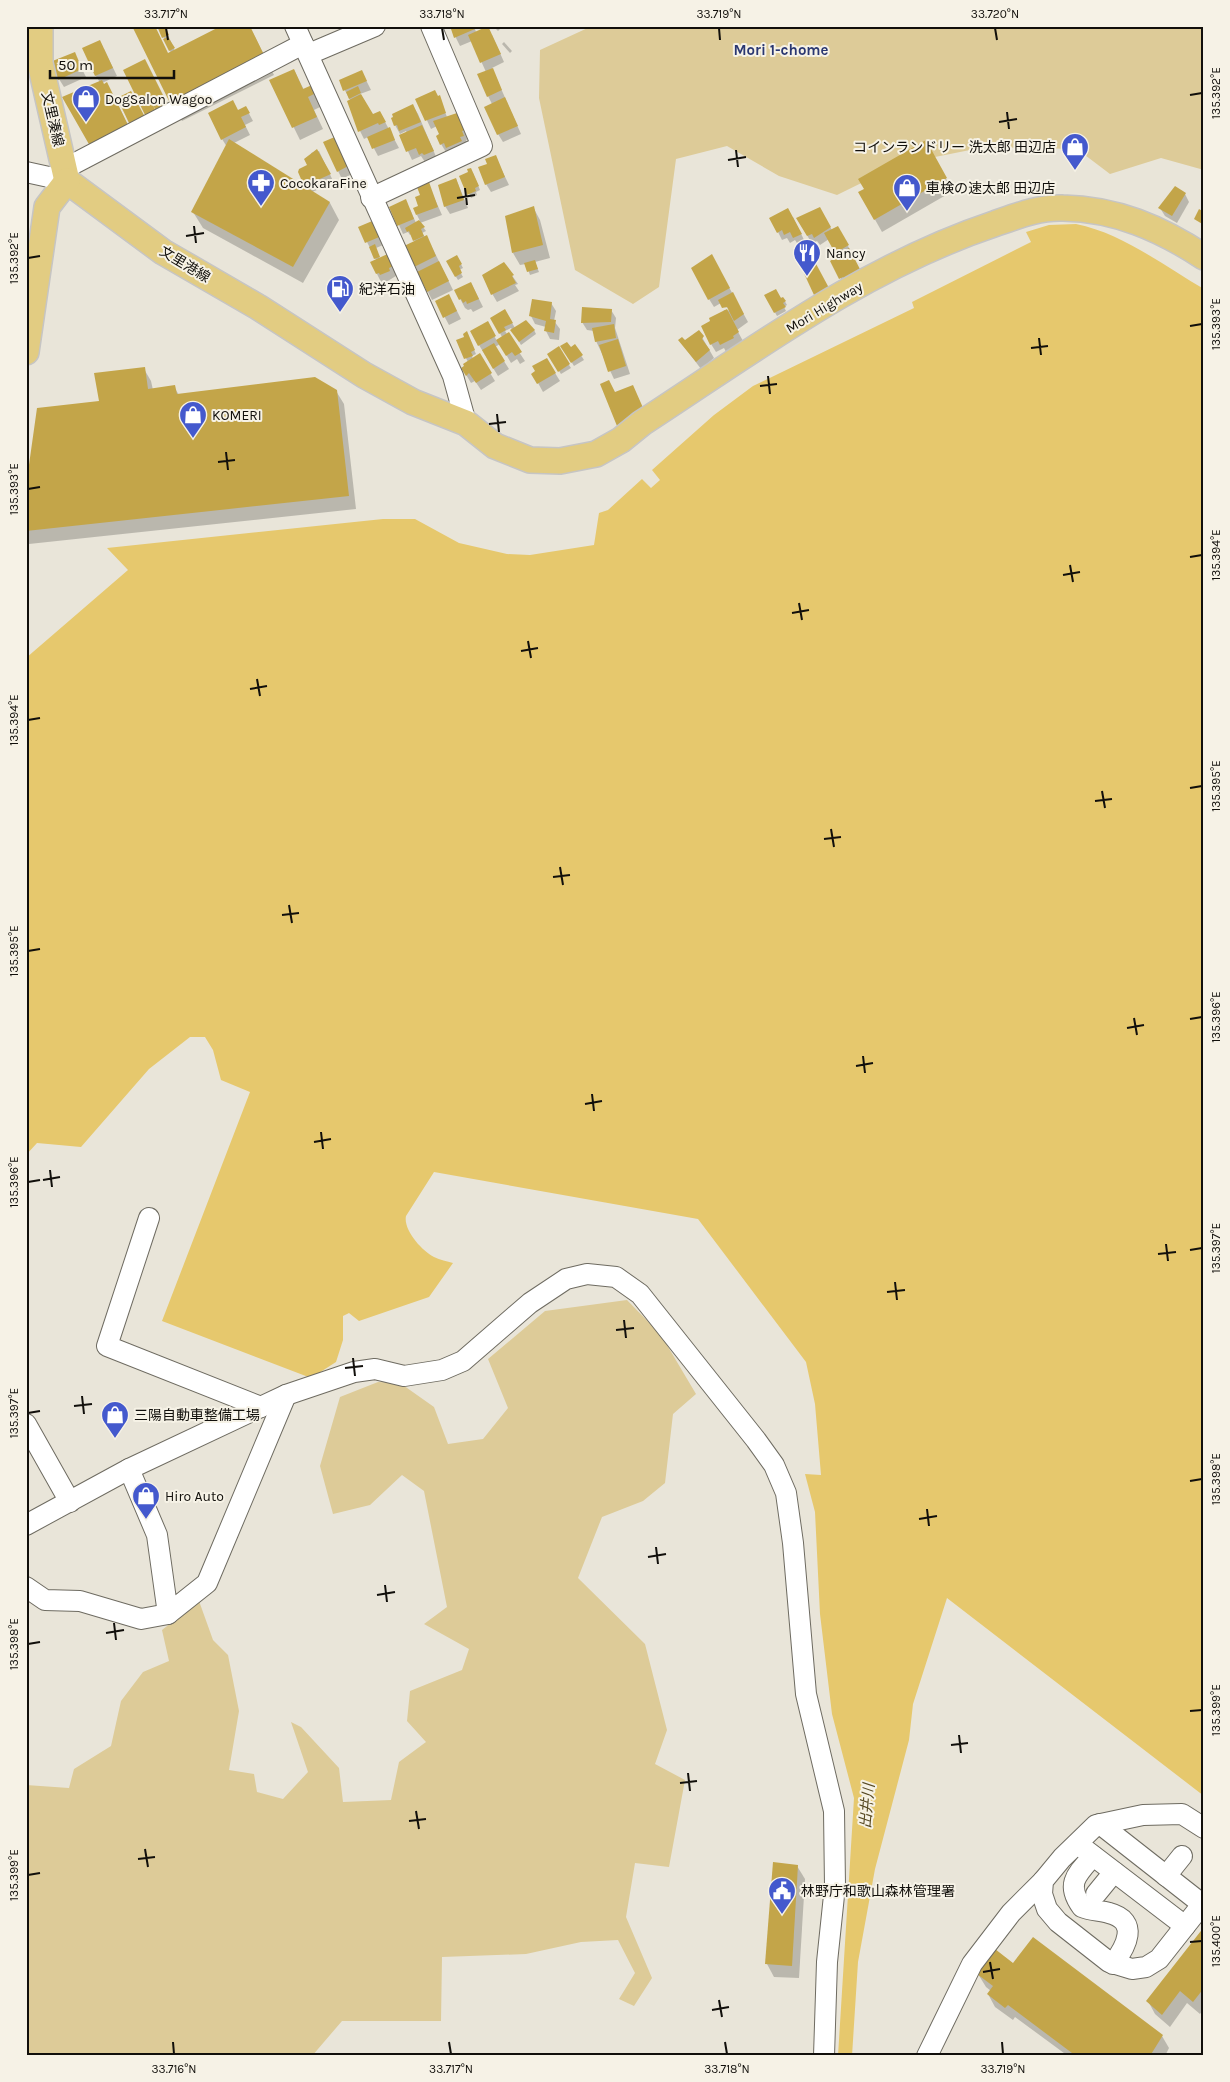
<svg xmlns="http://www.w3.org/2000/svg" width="1230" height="2082" font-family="Karla,'Noto Sans JP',sans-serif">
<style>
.green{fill:#ddcb98}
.water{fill:#e6c86d}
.shadow{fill:#0003}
.building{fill:#c3a549}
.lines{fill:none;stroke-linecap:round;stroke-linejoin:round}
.minor-casing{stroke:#6e6b61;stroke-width:22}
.major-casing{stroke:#c6c5c4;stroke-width:28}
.minor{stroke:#fff;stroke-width:20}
.major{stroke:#e2cc82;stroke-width:25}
.ticks{fill:none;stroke:#110f0b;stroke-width:2}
.labels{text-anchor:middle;stroke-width:4;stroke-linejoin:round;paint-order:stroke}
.poi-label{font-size:14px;fill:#110f0b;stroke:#f6f2e6;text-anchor:start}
.street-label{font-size:14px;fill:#110f0b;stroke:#f6f2e6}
.neighbourhood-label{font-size:15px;font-weight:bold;fill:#2a3771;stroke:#f6f2e6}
.water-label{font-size:15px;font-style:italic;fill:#574a24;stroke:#f6f2e6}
.neatline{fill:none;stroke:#110f0b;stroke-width:2}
.ticks-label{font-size:12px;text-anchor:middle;fill:#110f0b}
</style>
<rect width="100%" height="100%" fill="#e9e5d9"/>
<g class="green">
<polygon points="592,26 1204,26 1204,170 1161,158 1110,174 1077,149 985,147 900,164 837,195 779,176 727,146 676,159 659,287 633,304 575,270 539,98 540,50"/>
<polygon points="627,1300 661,1335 696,1394 673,1414 665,1483 643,1501 602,1517 578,1578 645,1644 667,1730 655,1764 685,1780 669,1867 635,1863 626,1917 652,1978 634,2006 619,1999 635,1973 618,1940 581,1942 526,1954 442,1957 441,2021 342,2021 312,2056 26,2056 26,1785 69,1788 74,1769 111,1746 121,1701 143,1672 169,1661 162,1630 199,1601 213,1640 228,1655 239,1711 229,1770 254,1774 257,1792 283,1799 308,1772 291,1722 301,1727 339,1768 343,1802 391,1800 399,1762 426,1742 407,1721 410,1691 462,1670 469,1649 424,1624 447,1607 424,1491 402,1475 370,1505 333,1514 320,1466 340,1397 378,1382 400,1383 434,1407 448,1444 483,1439 508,1408 488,1359 545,1311"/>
</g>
<path class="water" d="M1076,224C1122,233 1164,266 1204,289V1796L947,1598L913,1704L909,1740L875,1869L858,1962L852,2056H838L854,1798L832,1714L820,1614L815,1512L805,1474L821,1475L815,1404L806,1362L698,1219L434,1172L406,1216C403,1230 422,1251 434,1257C440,1260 447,1261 453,1263L429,1297L359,1321L349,1313L343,1316V1340L336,1362L311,1378L162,1321L250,1092L221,1080L213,1050L205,1037H190L149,1069L81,1147L37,1143L26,1155V658L128,570L107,548L383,519H415L459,543L507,554L530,555L594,545L599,513L608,510L642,479L651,488L660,480L652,470L714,415L753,386L914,308L912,302L1031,242L1026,232L1049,225Z"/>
<g class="shadow">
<polygon points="158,26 164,26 175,51 253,33 274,75 182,121 172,104 168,54 171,53"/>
<polygon points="450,26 474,26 476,32 492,35 504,62 492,68 521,134 503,142 498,134 492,104 488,96 486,72 472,41 460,46"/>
<polygon points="493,26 502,26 502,27 498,31"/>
<polygon points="504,42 512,51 510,53 502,44"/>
<polygon points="84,49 104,49 117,76 102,83 114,96 134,138 96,76"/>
<polygon points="74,53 86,77 64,87 59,79"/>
<polygon points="294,70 304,90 311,86 322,106 314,110 323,129 300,140 271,81"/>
<polygon points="362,72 371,90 360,94 362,97 373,116 384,120 399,148 378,156 368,137 364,139 360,131 350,100 340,81"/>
<polygon points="439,97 447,117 457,114 469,139 466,140 468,144 446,152 441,144 441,135 437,126 431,129 417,99"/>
<polygon points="26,102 29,117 26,117"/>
<polygon points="413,106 418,114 437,159 425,162 421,156 412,160 401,136 407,133 406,131 400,134 395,125"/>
<polygon points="246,108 253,121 245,125 250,135 234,143 308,189 305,185 308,166 313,156 311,153 319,151 334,183 312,192 330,203 339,220 303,283 203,228 193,212 227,147 222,139 238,112"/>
<polygon points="337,138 354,173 342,179 338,171"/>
<polygon points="925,142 953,191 882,232 860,193"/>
<polygon points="495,156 509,185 491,192 486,184 489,164"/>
<polygon points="473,173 480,190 476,192 477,195 471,198 461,176"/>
<polygon points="456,179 468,208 450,214 445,206"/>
<polygon points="428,184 442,215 420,223 426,231 422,233 431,245 453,290 432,300 415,266 415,242 412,234 410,235 408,232 403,234 391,207 410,209 416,223 420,221 417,215 422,196"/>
<polygon points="1185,194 1189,202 1177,223 1165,216 1160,208"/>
<polygon points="533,207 540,220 550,258 535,262 539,272 530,275 526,264 520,265 513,253"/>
<polygon points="819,209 832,230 837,227 852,253 845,286 831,261 839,257 829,239 820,245 817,241 812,244 798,219"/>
<polygon points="793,217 805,242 799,246 795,240 790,243 787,238 782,240 778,232"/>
<polygon points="377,220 388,243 376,248 380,259 391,254 401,273 386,282 384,280 381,282 377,274 376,260 360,228"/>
<polygon points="712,256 748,322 737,330 743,341 726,352 724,348 716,352 711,344 724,310 734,311 734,308 723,307 721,303 714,307 709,299 701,262"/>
<polygon points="457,257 463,268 459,270 463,277 458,280 447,262"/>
<polygon points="504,264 518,284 515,285 519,291 497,302 487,285"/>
<polygon points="471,283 483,307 473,312 471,309 468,310 465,308 456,291"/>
<polygon points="766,296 783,298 787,305 784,307 786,311 777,316"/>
<polygon points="436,301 453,303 461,319 449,325"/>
<polygon points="551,303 556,311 554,321 560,329 559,340 550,339 546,331 546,327 535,324 531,316"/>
<polygon points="611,310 616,318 615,328 630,374 614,379 596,341 594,331 587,330 582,322"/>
<polygon points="505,311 515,328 534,330 536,334 521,345 511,328 505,331 525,361 520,364 517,359 511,363 500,344 495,347 509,369 498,376 471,332 487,323 497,341 502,337 492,318"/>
<polygon points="699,332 714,358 701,369 680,341 685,342"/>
<polygon points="468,337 476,354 472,356 473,359 479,355 495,381 481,390 475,381 471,383 462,368 468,362 457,341"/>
<polygon points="575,346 584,360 574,366 562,347 570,349"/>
<polygon points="558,348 571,368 561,374 548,354"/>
<polygon points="547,360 560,381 543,392 533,374"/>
<polygon points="144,369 151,381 153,390 174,387 179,395 336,391 344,404 356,509 29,544 26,540 26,496 100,402"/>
<polygon points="797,1866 805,1879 799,1978 774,1977 767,1964"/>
<polygon points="1204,1929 1204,2009 1200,2014 1187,2003 1170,2027 1155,2014 1148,2001"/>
<polygon points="1013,1965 1162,2036 1169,2048 1165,2056 1068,2056 1015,2017 1013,2020 995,2007 988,1994 991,1991 986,1987 978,1974"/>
</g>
<g class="building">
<polygon points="132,26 155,26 168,53 221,26 250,26 265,57 171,105"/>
<polygon points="157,26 165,26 169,35 162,38"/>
<polygon points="450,26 474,26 475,29 454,38"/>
<polygon points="488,26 501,54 480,63 468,35"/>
<polygon points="168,37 175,48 169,51 163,39"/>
<polygon points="100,40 113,68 95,76 82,48"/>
<polygon points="75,52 82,69 58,80 50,62"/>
<polygon points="145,59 169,107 157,113 151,101 156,112 146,117 123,70"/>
<polygon points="493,68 502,90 487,97 477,74"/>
<polygon points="294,69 303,89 312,85 316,93 308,97 317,117 292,128 269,80"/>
<polygon points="362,70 367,81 343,91 339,80"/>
<polygon points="102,80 104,84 107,82 128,125 90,146 62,97"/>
<polygon points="358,86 361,93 349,99 346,92"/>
<polygon points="435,90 438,96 440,95 446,113 425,121 415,99"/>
<polygon points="131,91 145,117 130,125 117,98"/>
<polygon points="361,94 373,114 380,111 386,122 379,125 378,123 358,132 347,101"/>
<polygon points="505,97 518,126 497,135 484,107"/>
<polygon points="233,100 238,110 246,106 250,113 241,117 246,127 221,140 208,113"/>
<polygon points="413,104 421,122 399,131 397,125 394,126 391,118 393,117 392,114"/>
<polygon points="457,113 465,130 462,131 464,136 460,137 462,141 446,148 444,143 440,145 436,136 439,134 433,121"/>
<polygon points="422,125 434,151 424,155 422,153 419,155 416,148 406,152 399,135"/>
<polygon points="390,127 395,140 372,149 367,137"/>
<polygon points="337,136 350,165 337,172 323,142"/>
<polygon points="229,139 330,202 293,267 191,212"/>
<polygon points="926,140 947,178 874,220 858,192 864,189 858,179"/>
<polygon points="317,149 331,174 304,186 298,172 299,169 307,165 304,159"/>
<polygon points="496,155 505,177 485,185 478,167 487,164 485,159"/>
<polygon points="471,168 479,186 475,188 476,191 467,195 459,176 468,172 467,169"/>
<polygon points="456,178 464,200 444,207 438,185"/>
<polygon points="429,182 438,207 416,215 413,208 418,206 415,197 420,195 417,187"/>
<polygon points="1175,186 1186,193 1172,216 1158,208"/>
<polygon points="406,199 414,219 397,226 389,207"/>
<polygon points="534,206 543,245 512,253 505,216"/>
<polygon points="820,207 831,227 814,238 812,234 807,236 796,218"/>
<polygon points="788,208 802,234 793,238 790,232 784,235 782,230 777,233 769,218"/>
<polygon points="1199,209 1204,212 1204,225 1194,219"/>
<polygon points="377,219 384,235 365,243 358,227"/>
<polygon points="419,220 425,227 421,229 424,236 413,241 409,231 407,232 405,228"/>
<polygon points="838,226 849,245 835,253 824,233"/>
<polygon points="427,235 436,256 414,267 404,246"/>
<polygon points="375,244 380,257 374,259 369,247"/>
<polygon points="849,248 862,273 846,281 843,277 839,279 830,261"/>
<polygon points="392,252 398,264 389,268 390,271 380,275 379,273 376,274 370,262"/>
<polygon points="712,254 730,288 708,300 691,268"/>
<polygon points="457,255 462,264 459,266 462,273 455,277 446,261"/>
<polygon points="535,260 538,269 527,272 524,263"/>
<polygon points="814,260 829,288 814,295 801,267"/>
<polygon points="439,261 449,281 427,292 417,272"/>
<polygon points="504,262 514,275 512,276 516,283 491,295 482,275"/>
<polygon points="471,282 479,299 467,304 466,301 463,303 461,299 459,300 454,290"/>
<polygon points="776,289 781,298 783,297 786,301 783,303 786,307 774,313 764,295"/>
<polygon points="733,292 744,314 734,321 727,307 722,308 718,300"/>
<polygon points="449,294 457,311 443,318 435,301"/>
<polygon points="532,299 552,302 550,319 556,320 554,333 544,331 546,321 529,316"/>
<polygon points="582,307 612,309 611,322 581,323"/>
<polygon points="505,309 513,323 504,327 506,330 499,334 490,318"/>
<polygon points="727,309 739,332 733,336 734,338 720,345 718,341 710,345 701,326 710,321 709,318"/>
<polygon points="526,320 535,330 519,342 510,330"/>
<polygon points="488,321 496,336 478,346 470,331"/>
<polygon points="614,324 616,338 595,342 592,328"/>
<polygon points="699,330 704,336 702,339 710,350 696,362 678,340 682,337 685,340"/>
<polygon points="467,331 475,350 471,352 473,356 464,359 456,340 464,337 463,334"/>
<polygon points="509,332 522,352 515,356 512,352 506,356 496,340"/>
<polygon points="618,339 626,366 608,372 599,345"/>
<polygon points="567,342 571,347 575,344 583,355 571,363 560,346"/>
<polygon points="494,343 505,361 493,369 482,350"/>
<polygon points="559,346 570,364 558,372 547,354"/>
<polygon points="480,353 492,373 476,383 469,373 466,376 461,368 464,366 463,364"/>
<polygon points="547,358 556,373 537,384 531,374 535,371 532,366"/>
<polygon points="145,367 148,389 175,385 177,394 315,377 337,390 349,496 26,531 26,486 37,408 99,401 94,373"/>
<polygon points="609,380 615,392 633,385 644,410 634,418 617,426 600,384"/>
<polygon points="773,1862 798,1865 792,1966 765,1964"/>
<polygon points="1204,1927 1204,1988 1193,2002 1180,1991 1162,2015 1146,2001"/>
<polygon points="1033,1937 1163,2035 1150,2056 1076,2056 1008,2005 1005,2008 987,1994 993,1986 977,1974 995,1949 1013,1963"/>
</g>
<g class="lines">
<defs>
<g id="minor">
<polyline points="295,26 453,376 466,423"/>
<polyline points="309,54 375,26"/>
<polyline points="64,169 303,44"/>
<polyline points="26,172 67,181"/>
<polyline points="371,198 482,146 431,26"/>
<polyline points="149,1218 107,1346 261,1407"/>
<polyline points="26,1424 70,1502"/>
<polyline points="129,1469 157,1535 168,1614 207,1583 286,1395"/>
<polyline points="26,1525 129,1469 286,1395 354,1372 375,1369 404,1376 442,1370 463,1361 530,1303 566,1279 587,1274 616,1277 640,1294 756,1440 774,1465 786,1493 793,1543 806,1694 834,1811 835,1886 827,1962 824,2056"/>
<polyline points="26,1587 45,1600 80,1601 141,1619 168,1614"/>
<polyline points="1100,1824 1202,1904"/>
<polyline points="1204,1828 1182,1814 1143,1815 1096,1825 1062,1858 1043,1881 1042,1894 1047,1909 1058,1922 1109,1962 1132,1969 1146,1967 1159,1959 1204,1902"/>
<polyline points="1083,1848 1185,1926"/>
<path d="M1093,1856C1077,1874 1065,1884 1082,1907C1091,1911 1100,1910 1109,1913C1140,1921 1126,1947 1113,1964"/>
<polyline points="1166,1876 1182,1856"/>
<polyline points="1096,1894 1114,1872"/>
<polyline points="927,2056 972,1964 1011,1913 1043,1881"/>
</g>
<g id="major">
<polyline points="40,26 40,63 67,181"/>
<path d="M67,181L163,252L258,307L364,375L413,402L466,423L495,446L530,460L560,461L596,454L621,440L642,423C754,350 865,267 994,224C1017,216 1039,207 1063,208C1116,209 1160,228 1204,257"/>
<polyline points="26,352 47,207 67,181"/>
</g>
</defs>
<use href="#minor" class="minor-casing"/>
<use href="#major" class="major-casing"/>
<use href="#minor" class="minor"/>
<use href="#major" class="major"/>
</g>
<path class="ticks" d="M166,28L168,40M442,28L444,40M719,28L720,40M995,28L997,40M1190,95L1202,93M1007,112L1009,129M999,122L1017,119M736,150L738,167M728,160L746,157M465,188L467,205M457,198L475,195M194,226L196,243M186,236L204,233M28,258L40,256M1190,326L1202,324M1039,338L1041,355M1031,348L1048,346M768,376L770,394M760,386L777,384M497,414L499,432M489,424L506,422M226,452L228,470M218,462L235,460M28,489L40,487M1190,557L1202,555M1070,565L1073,582M1063,575L1080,572M799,603L802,620M792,613L809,610M528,641L531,658M521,651L538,648M257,679L260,696M250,689L267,686M28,720L40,718M1190,788L1202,786M1102,791L1105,808M1095,801L1112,799M831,829L834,847M824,839L841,837M560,867L563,885M553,877L570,875M289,905L292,923M282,915L299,913M28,951L40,949M1134,1018L1137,1035M1190,1019L1202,1017M1127,1028L1144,1025M863,1056L865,1073M856,1066L873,1063M592,1094L594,1111M585,1104L602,1101M321,1132L323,1149M314,1142L331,1139M50,1170L52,1187M43,1180L60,1177M28,1182L40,1180M1166,1244L1168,1261M1190,1250L1202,1248M1158,1254L1176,1252M895,1282L897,1300M887,1292L905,1290M624,1320L626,1338M616,1330L634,1328M353,1358L355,1376M345,1368L363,1366M82,1396L84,1414M74,1406L92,1404M28,1413L40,1411M1190,1481L1202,1479M927,1509L929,1526M919,1519L937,1516M656,1547L658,1564M648,1557L666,1554M385,1585L387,1602M377,1595L395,1592M114,1623L116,1640M106,1633L124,1630M28,1644L40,1642M1190,1711L1202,1710M959,1735L961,1753M951,1745L968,1743M688,1773L690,1791M680,1783L697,1781M416,1811L419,1829M409,1821L426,1819M145,1849L148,1867M138,1859L155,1857M28,1875L40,1873M1190,1942L1202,1941M990,1962L993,1979M983,1972L1000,1969M719,2000L722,2017M712,2010L729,2007M173,2042L174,2054M449,2042L451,2054M725,2042L727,2054M1002,2042L1003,2054"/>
<defs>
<symbol id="shop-pin" viewBox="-11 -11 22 30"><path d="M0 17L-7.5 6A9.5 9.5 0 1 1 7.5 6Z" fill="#4459cd" stroke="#f6f2e6"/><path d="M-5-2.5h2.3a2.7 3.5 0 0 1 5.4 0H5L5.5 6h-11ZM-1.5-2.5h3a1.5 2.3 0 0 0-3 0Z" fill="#fff"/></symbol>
<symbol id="pharmacy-pin" viewBox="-11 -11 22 30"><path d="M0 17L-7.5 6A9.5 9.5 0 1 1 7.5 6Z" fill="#4459cd" stroke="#f6f2e6"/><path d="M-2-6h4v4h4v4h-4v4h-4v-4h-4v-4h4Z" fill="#fff"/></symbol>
<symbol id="restaurant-pin" viewBox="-11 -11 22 30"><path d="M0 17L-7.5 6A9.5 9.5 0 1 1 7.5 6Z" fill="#4459cd" stroke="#f6f2e6"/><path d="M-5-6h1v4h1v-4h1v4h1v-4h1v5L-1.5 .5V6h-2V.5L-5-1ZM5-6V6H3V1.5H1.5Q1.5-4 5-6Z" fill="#fff"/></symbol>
<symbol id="fuel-pin" viewBox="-11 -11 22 30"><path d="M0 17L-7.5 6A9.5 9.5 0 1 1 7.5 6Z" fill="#4459cd" stroke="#f6f2e6"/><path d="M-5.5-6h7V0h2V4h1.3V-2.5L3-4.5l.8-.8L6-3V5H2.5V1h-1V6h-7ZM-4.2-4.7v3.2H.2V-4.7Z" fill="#fff"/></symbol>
<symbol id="civic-pin" viewBox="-11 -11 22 30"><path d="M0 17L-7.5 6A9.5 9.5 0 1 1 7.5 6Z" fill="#4459cd" stroke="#f6f2e6"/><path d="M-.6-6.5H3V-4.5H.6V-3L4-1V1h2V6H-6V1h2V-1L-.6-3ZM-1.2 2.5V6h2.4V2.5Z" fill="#fff"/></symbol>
</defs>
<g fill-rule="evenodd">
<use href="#shop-pin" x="70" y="83" width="32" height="43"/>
<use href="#shop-pin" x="1059" y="131" width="32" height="43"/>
<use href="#pharmacy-pin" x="245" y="167" width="32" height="43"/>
<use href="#shop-pin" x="891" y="172" width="32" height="43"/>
<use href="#restaurant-pin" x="791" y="237" width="32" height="43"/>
<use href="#fuel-pin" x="324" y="273" width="32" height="43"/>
<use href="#shop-pin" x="177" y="399" width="32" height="43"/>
<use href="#shop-pin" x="99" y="1399" width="32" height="43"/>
<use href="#shop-pin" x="130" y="1480" width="32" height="43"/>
<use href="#civic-pin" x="766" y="1875" width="32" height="43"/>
</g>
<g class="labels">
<g class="poi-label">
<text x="105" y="104">DogSalon Wagoo</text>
<text x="1056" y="152" text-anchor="end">コインランドリー 洗太郎 田辺店</text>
<text x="280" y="188">CocokaraFine</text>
<text x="926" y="193">車検の速太郎 田辺店</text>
<text x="826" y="258">Nancy</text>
<text x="359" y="294">紀洋石油</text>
<text x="212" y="420">KOMERI</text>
<text x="134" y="1420">三陽自動車整備工場</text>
<text x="165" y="1501">Hiro Auto</text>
<text x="801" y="1896">林野庁和歌山森林管理署</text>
</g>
<g class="street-label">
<text transform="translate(53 119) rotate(77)" y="5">文里湊線</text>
<text transform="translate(185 264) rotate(31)" y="5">文里港線</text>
<text transform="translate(824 307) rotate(-31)" y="5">Mori Highway</text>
</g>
<g class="neighbourhood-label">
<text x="781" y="55">Mori 1-chome</text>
</g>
<g class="water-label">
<text transform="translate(867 1806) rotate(-85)" y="5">出井川</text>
</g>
</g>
<rect width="1230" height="2082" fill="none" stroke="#f6f2e6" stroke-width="55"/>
<path d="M50 70v8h124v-8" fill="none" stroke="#110f0b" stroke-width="2.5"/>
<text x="58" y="70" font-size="15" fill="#110f0b" stroke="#f6f2e6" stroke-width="4" paint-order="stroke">50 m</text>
<rect x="28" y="28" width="1174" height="2026" class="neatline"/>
<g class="ticks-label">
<text x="166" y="18">33.717°N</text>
<text x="442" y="18">33.718°N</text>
<text x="719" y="18">33.719°N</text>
<text x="995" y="18">33.720°N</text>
<text transform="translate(1216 93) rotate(-90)" y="4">135.392°E</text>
<text transform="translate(14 258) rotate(-90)" y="4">135.392°E</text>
<text transform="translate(1216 324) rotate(-90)" y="4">135.393°E</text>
<text transform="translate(14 489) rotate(-90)" y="4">135.393°E</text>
<text transform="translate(1216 555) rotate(-90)" y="4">135.394°E</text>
<text transform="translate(14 720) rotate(-90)" y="4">135.394°E</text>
<text transform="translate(1216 786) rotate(-90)" y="4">135.395°E</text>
<text transform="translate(14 951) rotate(-90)" y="4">135.395°E</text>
<text transform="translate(1216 1017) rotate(-90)" y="4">135.396°E</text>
<text transform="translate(14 1182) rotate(-90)" y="4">135.396°E</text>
<text transform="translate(1216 1248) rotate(-90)" y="4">135.397°E</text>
<text transform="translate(14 1413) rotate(-90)" y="4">135.397°E</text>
<text transform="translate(1216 1479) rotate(-90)" y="4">135.398°E</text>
<text transform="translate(14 1644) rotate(-90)" y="4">135.398°E</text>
<text transform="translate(1216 1710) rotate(-90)" y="4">135.399°E</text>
<text transform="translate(14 1875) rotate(-90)" y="4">135.399°E</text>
<text transform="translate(1216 1941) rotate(-90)" y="4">135.400°E</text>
<text x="174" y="2073">33.716°N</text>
<text x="451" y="2073">33.717°N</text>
<text x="727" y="2073">33.718°N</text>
<text x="1003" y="2073">33.719°N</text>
</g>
</svg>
